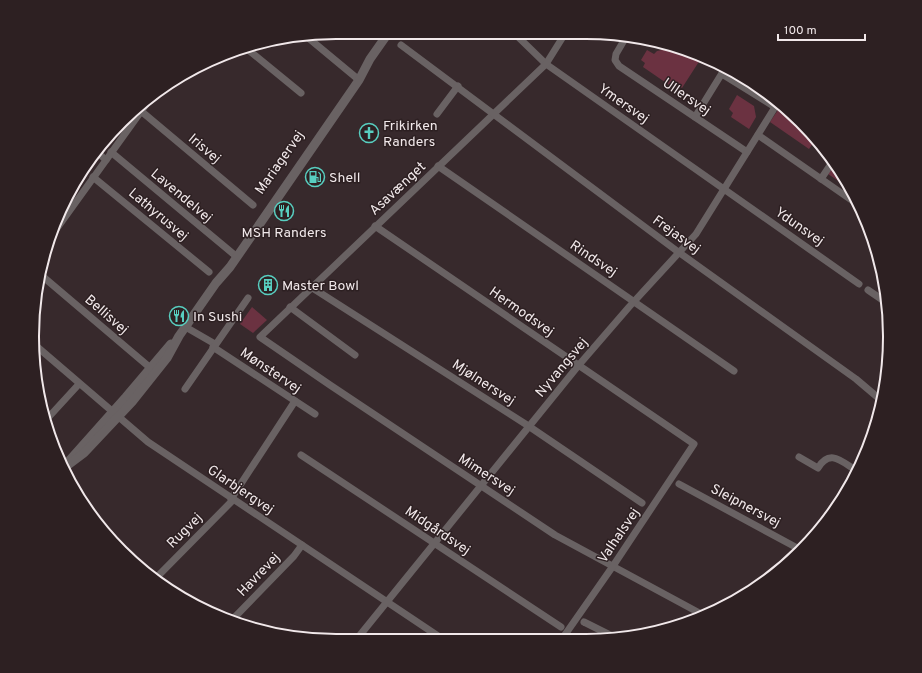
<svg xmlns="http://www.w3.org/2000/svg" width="922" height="673" font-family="Overpass,sans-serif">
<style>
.green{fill:#6b3241}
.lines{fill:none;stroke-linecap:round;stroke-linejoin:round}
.minor{stroke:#696263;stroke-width:7}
.tertiary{stroke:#696263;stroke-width:9}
.labels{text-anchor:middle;stroke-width:3;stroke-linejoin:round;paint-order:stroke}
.street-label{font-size:14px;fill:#f1e8ea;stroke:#2d2022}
.poi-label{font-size:14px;fill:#f1e8ea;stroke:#2d2022;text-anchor:start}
.rim{fill:none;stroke:#f1e8ea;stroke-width:2}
</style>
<rect width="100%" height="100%" fill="#37292c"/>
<g class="green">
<polygon points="667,43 700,60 682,88 678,85 675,89 643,67 645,63 641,60 647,50 654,54 657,51 662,50"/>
<polygon points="737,95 754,106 756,117 749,129 731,117 733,113 729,109"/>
<polygon points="780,107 815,140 809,149 770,122"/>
<polygon points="835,163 852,190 828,174"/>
<polygon points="252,307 267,320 253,333 240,324"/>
</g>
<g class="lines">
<g class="minor">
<polyline points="513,32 546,64 859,284"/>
<polyline points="566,32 546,64 260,337 330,385 555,535 705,616"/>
<polyline points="306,36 359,80"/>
<polyline points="626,37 616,54 615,60 619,66 747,152"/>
<polyline points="401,45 677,251 856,379 882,401"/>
<polyline points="246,48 301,93"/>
<polyline points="722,74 775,107"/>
<polyline points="141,111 253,205"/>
<polyline points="437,114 458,86"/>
<polyline points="695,117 724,70"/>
<polyline points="758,135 860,206"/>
<polyline points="97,152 106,160"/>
<polyline points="111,152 237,257"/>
<polyline points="438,166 734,371"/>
<polyline points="93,177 209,272"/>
<polyline points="821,179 833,161"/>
<polyline points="375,226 694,444 613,566 562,639"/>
<polyline points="55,231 150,99"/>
<polyline points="41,275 154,371"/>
<polyline points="311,287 527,425 642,503"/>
<polyline points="868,290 887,303"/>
<polyline points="290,307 355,355"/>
<polyline points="189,329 215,344"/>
<polyline points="35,345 148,442 444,640"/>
<polyline points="213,347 315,414"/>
<polyline points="185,389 248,298"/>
<polyline points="46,420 79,384"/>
<polyline points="301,455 561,627"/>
<path d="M799,457L818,468C830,448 842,462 857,471"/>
<polyline points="679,484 801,550"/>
<polyline points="231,499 295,401"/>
<polyline points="155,579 233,500"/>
<polyline points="232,620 294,556 302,545"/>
<polyline points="584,622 616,638"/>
<polyline points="356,640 578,366 629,307 696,234 777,104"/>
</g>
<g class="tertiary">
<polyline points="69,461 126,397 171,344"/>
<polyline points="64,468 84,453 132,402 167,358 179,336 216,283 230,267 359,80 370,59 389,32"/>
</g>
</g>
<defs>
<symbol id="church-ring" viewBox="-11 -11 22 22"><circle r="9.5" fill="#2d2022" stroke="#58cec0" stroke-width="1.5"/><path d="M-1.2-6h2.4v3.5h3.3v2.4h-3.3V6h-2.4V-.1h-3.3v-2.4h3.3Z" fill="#58cec0"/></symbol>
<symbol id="fuel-ring" viewBox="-11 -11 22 22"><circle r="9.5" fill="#2d2022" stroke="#58cec0" stroke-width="1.5"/><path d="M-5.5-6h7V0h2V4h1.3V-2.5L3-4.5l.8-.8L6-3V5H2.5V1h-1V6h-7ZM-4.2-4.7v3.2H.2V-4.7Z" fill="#58cec0"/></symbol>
<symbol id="restaurant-ring" viewBox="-11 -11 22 22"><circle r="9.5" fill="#2d2022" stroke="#58cec0" stroke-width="1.5"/><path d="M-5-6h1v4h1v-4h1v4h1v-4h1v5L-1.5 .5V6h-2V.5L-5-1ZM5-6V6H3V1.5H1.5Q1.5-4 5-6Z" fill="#58cec0"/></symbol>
<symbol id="building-ring" viewBox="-11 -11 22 22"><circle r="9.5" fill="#2d2022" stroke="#58cec0" stroke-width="1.5"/><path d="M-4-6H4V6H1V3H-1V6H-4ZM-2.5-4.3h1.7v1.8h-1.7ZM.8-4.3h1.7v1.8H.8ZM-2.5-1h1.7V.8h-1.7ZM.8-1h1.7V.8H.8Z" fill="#58cec0"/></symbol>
</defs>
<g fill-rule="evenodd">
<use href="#church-ring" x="358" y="122" width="22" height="22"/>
<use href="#fuel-ring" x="304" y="166" width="22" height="22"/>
<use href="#restaurant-ring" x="273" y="200" width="22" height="22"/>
<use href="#building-ring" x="257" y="274" width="22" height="22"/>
<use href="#restaurant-ring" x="168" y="305" width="22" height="22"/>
</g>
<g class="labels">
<g class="street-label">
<text transform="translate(687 96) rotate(34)" y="5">Ullersvej</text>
<text transform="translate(624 103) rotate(35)" y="5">Ymersvej</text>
<text transform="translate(205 148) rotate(40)" y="5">Irisvej</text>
<text transform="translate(279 162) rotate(-55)" y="5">Mariagervej</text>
<text transform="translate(397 188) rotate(-43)" y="5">Asavænget</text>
<text transform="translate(182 195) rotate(40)" y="5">Lavendelvej</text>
<text transform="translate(159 214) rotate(40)" y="5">Lathyrusvej</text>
<text transform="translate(800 226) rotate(35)" y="5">Ydunsvej</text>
<text transform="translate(677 234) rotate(36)" y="5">Frejasvej</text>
<text transform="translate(594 258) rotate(34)" y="5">Rindsvej</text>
<text transform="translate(522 311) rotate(35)" y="5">Hermodsvej</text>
<text transform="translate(107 314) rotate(41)" y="5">Bellisvej</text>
<text transform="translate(561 367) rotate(-50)" y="5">Nyvangsvej</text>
<text transform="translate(271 370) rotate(34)" y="5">Mønstervej</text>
<text transform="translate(484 382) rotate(33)" y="5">Mjølnersvej</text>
<text transform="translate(487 474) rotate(33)" y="5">Mimersvej</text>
<text transform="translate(241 489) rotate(34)" y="5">Glarbjergvej</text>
<text transform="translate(746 505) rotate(28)" y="5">Sleipnersvej</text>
<text transform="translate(184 530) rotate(-45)" y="5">Rugvej</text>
<text transform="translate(438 530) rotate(34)" y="5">Midgårdsvej</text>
<text transform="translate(618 535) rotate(-56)" y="5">Valhalsvej</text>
<text transform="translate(258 574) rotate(-46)" y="5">Havrevej</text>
</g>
<g class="poi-label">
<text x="383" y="130">Frikirken<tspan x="383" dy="16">Randers</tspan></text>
<text x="329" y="182">Shell</text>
<text x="284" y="237" text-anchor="middle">MSH Randers</text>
<text x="282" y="290">Master Bowl</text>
<text x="193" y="321">In Sushi</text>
</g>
</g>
<path d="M0 0H922V673H0ZM336 39H586A297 297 0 0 1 883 336V337A297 297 0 0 1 586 634H336A297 297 0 0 1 39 337V336A297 297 0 0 1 336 39Z" fill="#2d2022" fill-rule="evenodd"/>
<path class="rim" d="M336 39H586A297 297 0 0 1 883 336V337A297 297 0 0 1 586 634H336A297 297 0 0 1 39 337V336A297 297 0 0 1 336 39Z"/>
<path d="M778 34v6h87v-6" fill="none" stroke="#f1e8ea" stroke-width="2"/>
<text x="784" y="34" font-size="12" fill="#f1e8ea" stroke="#2d2022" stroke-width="3" paint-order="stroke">100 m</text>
</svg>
